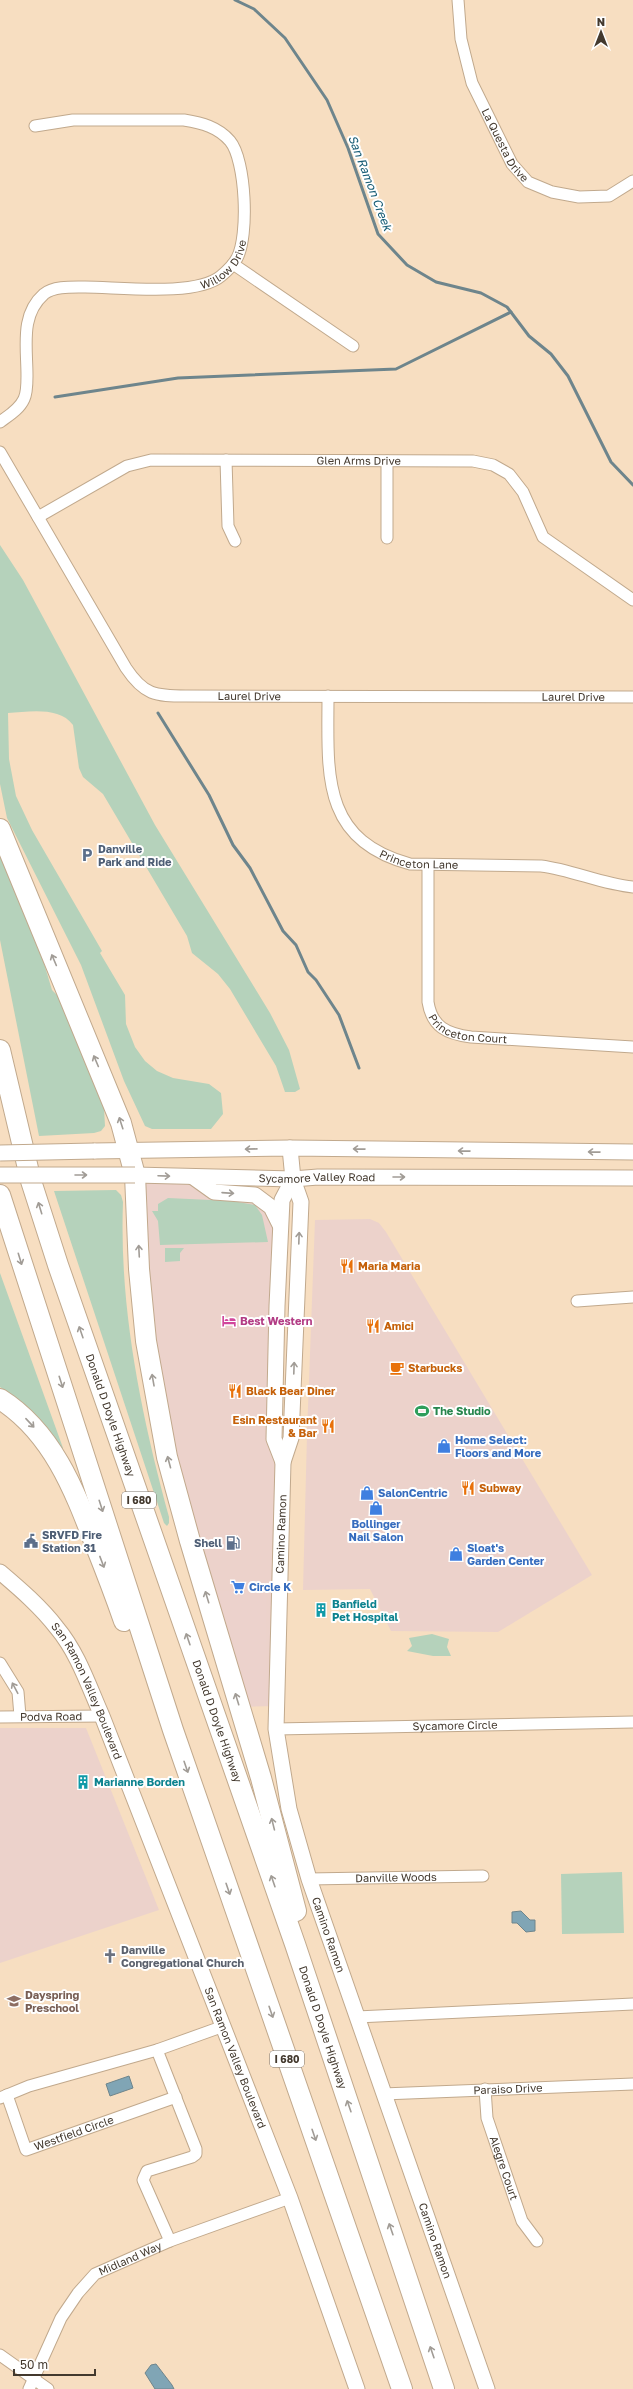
<svg xmlns="http://www.w3.org/2000/svg" width="633" height="2389" font-family="'Golos Text',sans-serif">
<style>
.commercial{fill:#ecd2cb}
.industrial{fill:#ecd2cc}
.green{fill:#b5d2bb}
.water{fill:#80a5b5;stroke:#6e858c}
.lines{fill:none;stroke-linecap:round;stroke-linejoin:round}
.stream{stroke:#6e858c;stroke-width:3}
.street-casing{stroke:#c1a98d;stroke-width:13}
.secondary-casing{stroke:#c1a98d;stroke-width:17}
.highway-casing{stroke:#c1a98d;stroke-width:22}
.street{stroke:#fff;stroke-width:11}
.secondary{stroke:#fff;stroke-width:15}
.highway{stroke:#fff;stroke-width:20}
.secondary-bridge-casing{stroke:#c1a98d;stroke-width:17;stroke-linecap:butt}
.secondary-bridge{stroke:#fff;stroke-width:15}
.oneway{stroke:#a19c96}
.labels{text-anchor:middle;stroke-width:4;stroke-linejoin:round;paint-order:stroke}
.shield{fill:#fff;stroke:#7b746d;stroke-width:1}
.shield-label{font-size:10px;font-weight:bold;fill:#43392e}
.street-label{font-size:11px;fill:#43392e;stroke:#fff}
.service-label{font-size:11px;font-weight:bold;fill:#4e5e75;stroke:#fff;text-anchor:start}
.food-label{font-size:11px;font-weight:bold;fill:#c56008;stroke:#fff;text-anchor:start}
.hotel-label{font-size:11px;font-weight:bold;fill:#b23c85;stroke:#fff;text-anchor:start}
.leisure-label{font-size:11px;font-weight:bold;fill:#27864d;stroke:#fff;text-anchor:start}
.shop-label{font-size:11px;font-weight:bold;fill:#366cbe;stroke:#fff;text-anchor:start}
.culture-label{font-size:11px;font-weight:bold;fill:#0d838f;stroke:#fff;text-anchor:start}
.worship-label{font-size:11px;font-weight:bold;fill:#5b616d;stroke:#fff;text-anchor:start}
.education-label{font-size:11px;font-weight:bold;fill:#785e54;stroke:#fff;text-anchor:start}
.water-label{font-size:12px;font-style:italic;fill:#185d76;stroke:#fff}
</style>
<rect width="100%" height="100%" fill="#f7dec1"/>
<g class="commercial">
<polygon points="135,1175 193,1177 214,1192 255,1195 281,1228 274,1439 283,1462 276,1706 240,1707 167,1457"/>
<polygon points="370,1219 379,1223 386,1232 592,1575 498,1632 391,1631 370,1589 303,1590 307,1434 315,1220"/>
<polygon points="0,1728 86,1728 159,1910 0,1963"/>
</g>
<polygon class="industrial" points="217,1591 266,1591 266,1701 246,1700"/>
<g class="green">
<path d="M0,545L23,580L155,825L270,1013L289,1050L300,1089L295,1092H285L276,1066L230,989L218,974L192,953L187,936L103,794L83,777L79,768L73,725C59,706 28,712 8,713L9,759L16,796L32,830L102,951L100,953L125,995L126,1024L135,1047L145,1061L157,1071L173,1078L209,1084L221,1093L223,1114L211,1129H152L145,1126L124,1081L81,965L7,818L0,784Z"/>
<polygon points="0,855 40,950 52,990 61,999 104,1108 105,1126 101,1131 94,1133 39,1136 0,940"/>
<path d="M116,1190L121,1195L123,1202C119,1308 141,1414 169,1517V1523L167,1526L164,1523L54,1191Z"/>
<polygon points="168,1198 232,1201 255,1205 262,1215 268,1242 160,1245 158,1221 152,1211 158,1211 158,1204"/>
<polygon points="165,1248 184,1248 180,1253 180,1261 165,1262"/>
<polygon points="0,1273 63,1448 61,1449 11,1395 0,1387"/>
<polygon points="432,1634 449,1639 447,1647 451,1656 433,1656 407,1651 412,1646 409,1638"/>
<polygon points="622,1872 624,1933 562,1934 561,1874"/>
</g>
<g class="water">
<polygon points="521,1911 530,1920 535,1920 535,1931 526,1932 517,1923 512,1923 512,1912"/>
<polygon points="129,2076 133,2088 110,2096 106,2084"/>
<polygon points="156,2364 172,2385 174,2389 155,2389 145,2373 151,2365"/>
</g>
<g class="lines">
<g class="stream">
<polyline points="235,0 254,9 285,38 327,100 348,148 378,234 407,265 436,282 481,293 507,307 529,336 551,354 568,376 611,462 633,485"/>
<polyline points="55,397 178,378 396,369 511,312"/>
<polyline points="158,713 209,795 233,845 250,868 283,931 296,945 308,972 316,980 339,1015 359,1068"/>
</g>
<defs>
<g id="street">
<path id="s1" d="M458,0L461,39L472,83L512,164L528,182L552,192L579,197L609,196L633,181"/>
<polyline points="233,264 353,346"/>
<path id="s2" d="M0,422C8,416 19,410 24,399C27,393 27,383 27,376C27,346 20,315 44,294C54,286 72,287 85,287C118,287 196,297 221,276C227,271 234,264 237,258C249,236 246,160 230,141C218,127 202,123 184,120H73L35,126"/>
<path id="s3" d="M0,452L126,668C144,695 155,696 186,696L633,697"/>
<polyline points="226,460 228,526 235,541"/>
<polyline points="387,461 387,538"/>
<path id="s4" d="M38,517L127,466L151,460L473,461L493,465L509,474L523,492L543,537L633,600"/>
<path id="s5" d="M328,696C328,772 320,840 410,864L541,866C573,870 601,884 633,887"/>
<path id="s6" d="M428,866V1002C432,1027 447,1034 471,1037L633,1047"/>
<polyline points="577,1301 633,1297"/>
<polyline points="0,1663 18,1692 20,1716"/>
<path id="s7" d="M0,1717L102,1716"/>
<path id="s8" d="M276,1729L633,1722"/>
<path id="s9" d="M309,1879L483,1876"/>
<polyline points="357,2017 633,2004"/>
<polyline points="157,2050 196,2149 196,2154 192,2157 147,2171 143,2180 170,2241"/>
<path id="s10" d="M485,2089L487,2118L522,2221L537,2241"/>
<path id="s11" d="M383,2094L633,2084"/>
<path id="s12" d="M7,2095L26,2150L176,2097"/>
<polyline points="0,2098 29,2086 157,2050 224,2026"/>
<polyline points="0,2355 48,2389"/>
<path id="s13" d="M29,2389L61,2318L78,2293L95,2274L170,2241L290,2198"/>
</g>
<g id="secondary">
<path id="s14" d="M290,1148L293,1179L301,1202L291,1438L283,1462L276,1729L289,1809L309,1879L487,2389"/>
<polyline points="94,1151 290,1148 633,1152"/>
<path id="s15" d="M135,1175L293,1179L318,1177L633,1178"/>
<polyline points="193,1177 214,1192 255,1195 271,1207 280,1225"/>
<polyline points="283,1462 274,1439 277,1306 282,1200 293,1179"/>
<path id="s16" d="M0,1572C20,1589 41,1607 57,1628C78,1653 89,1687 102,1716L290,2198L357,2389"/>
</g>
<g id="highway">
<polyline points="0,829 121,1123 135,1175 139,1269 146,1341 167,1457 190,1541 261,1778 296,1911"/>
<path id="s17" d="M0,1050L31,1181L58,1265L295,1944L444,2389"/>
<polyline points="0,1195 173,1730 402,2389"/>
<path d="M0,1399C52,1432 74,1489 95,1544C105,1569 115,1595 124,1621"/>
</g>
</defs>
<use href="#street" class="street-casing"/>
<use href="#secondary" class="secondary-casing"/>
<use href="#highway" class="highway-casing"/>
<use href="#street" class="street"/>
<use href="#secondary" class="secondary"/>
<use href="#highway" class="highway"/>
<defs>
<g id="secondary-bridge">
<polyline points="0,1153 94,1151"/>
<polyline points="0,1175 135,1175"/>
</g>
</defs>
<use href="#secondary-bridge" class="secondary-bridge-casing"/>
<use href="#secondary-bridge" class="secondary-bridge"/>
</g>
<defs><path id="oneway-shaft" d="M-6 0H5M1.5-3L5.5 0L1.5 3" fill="none" stroke-width="1.6" stroke-linecap="round" stroke-linejoin="round"/></defs>
<g class="oneway">
<use href="#oneway-shaft" transform="translate(54 960) rotate(-113)"/>
<use href="#oneway-shaft" transform="translate(96 1061) rotate(-113)"/>
<use href="#oneway-shaft" transform="translate(121 1123) rotate(-108)"/>
<use href="#oneway-shaft" transform="translate(251 1149) rotate(179)"/>
<use href="#oneway-shaft" transform="translate(359 1149) rotate(-179)"/>
<use href="#oneway-shaft" transform="translate(464 1151) rotate(-179)"/>
<use href="#oneway-shaft" transform="translate(594 1152) rotate(-179)"/>
<use href="#oneway-shaft" transform="translate(81 1175)"/>
<use href="#oneway-shaft" transform="translate(164 1176) rotate(2)"/>
<use href="#oneway-shaft" transform="translate(399 1177)"/>
<use href="#oneway-shaft" transform="translate(228 1193) rotate(4)"/>
<use href="#oneway-shaft" transform="translate(40 1208) rotate(-107)"/>
<use href="#oneway-shaft" transform="translate(299 1238) rotate(-88)"/>
<use href="#oneway-shaft" transform="translate(139 1251) rotate(-93)"/>
<use href="#oneway-shaft" transform="translate(20 1259) rotate(73)"/>
<use href="#oneway-shaft" transform="translate(81 1332) rotate(-109)"/>
<use href="#oneway-shaft" transform="translate(294 1368) rotate(-88)"/>
<use href="#oneway-shaft" transform="translate(153 1380) rotate(-100)"/>
<use href="#oneway-shaft" transform="translate(61 1382) rotate(72)"/>
<use href="#oneway-shaft" transform="translate(30 1423) rotate(47)"/>
<use href="#oneway-shaft" transform="translate(169 1462) rotate(-105)"/>
<use href="#oneway-shaft" transform="translate(101 1506) rotate(72)"/>
<use href="#oneway-shaft" transform="translate(102 1562) rotate(69)"/>
<use href="#oneway-shaft" transform="translate(207 1597) rotate(-107)"/>
<use href="#oneway-shaft" transform="translate(188 1639) rotate(-109)"/>
<use href="#oneway-shaft" transform="translate(15 1688) rotate(-118)"/>
<use href="#oneway-shaft" transform="translate(237 1699) rotate(-107)"/>
<use href="#oneway-shaft" transform="translate(186 1767) rotate(71)"/>
<use href="#oneway-shaft" transform="translate(273 1824) rotate(-104)"/>
<use href="#oneway-shaft" transform="translate(273 1881) rotate(-109)"/>
<use href="#oneway-shaft" transform="translate(228 1889) rotate(71)"/>
<use href="#oneway-shaft" transform="translate(271 2012) rotate(71)"/>
<use href="#oneway-shaft" transform="translate(349 2106) rotate(-109)"/>
<use href="#oneway-shaft" transform="translate(314 2135) rotate(71)"/>
<use href="#oneway-shaft" transform="translate(391 2229) rotate(-109)"/>
<use href="#oneway-shaft" transform="translate(432 2352) rotate(-109)"/>
</g>
<defs>
<symbol id="parking-bare" viewBox="-9 -9 18 18"><path d="M-3.5-5.5H1a3.5 3.5 0 0 1 0 7H-1V5.5H-3.5ZM-1-3.4V-.6H.8a1.4 1.4 0 0 0 0-2.8Z" fill="#5c6f8a" stroke="#fff" stroke-width="2.5" paint-order="stroke"/></symbol>
<symbol id="restaurant-bare" viewBox="-9 -9 18 18"><path d="M-5-6h1v4h1v-4h1v4h1v-4h1v5L-1.5 .5V6h-2V.5L-5-1ZM5-6V6H3V1.5H1.5Q1.5-4 5-6Z" fill="#e8710a" stroke="#fff" stroke-width="2.5" paint-order="stroke"/></symbol>
<symbol id="hotel-bare" viewBox="-9 -9 18 18"><path d="M-6-4.5h1.5V1H6V5H4.5V3h-9V5H-6ZM-4 0a1.8 1.8 0 1 1 3.6 0ZM.5 0V-2.5h3Q6-2.5 6 0Z" fill="#d1479c" stroke="#fff" stroke-width="2.5" paint-order="stroke"/></symbol>
<symbol id="cafe-bare" viewBox="-9 -9 18 18"><path d="M-5.5-4.5H6V0H3Q3 3.5 0 3.5H-2.5Q-5.5 3.5-5.5 0ZM3-3.2v2h1.7v-2ZM-6 4.5H4V6H-6Z" fill="#e8710a" stroke="#fff" stroke-width="2.5" paint-order="stroke"/></symbol>
<symbol id="stadium-bare" viewBox="-9 -9 18 18"><path d="M0-5a6.5 5 0 1 0 0 10a6.5 5 0 1 0 0-10ZM-3.5-1.8h7v3.6h-7Z" fill="#2e9e5b" stroke="#fff" stroke-width="2.5" paint-order="stroke"/></symbol>
<symbol id="shop-bare" viewBox="-9 -9 18 18"><path d="M-5-2.5h2.3a2.7 3.5 0 0 1 5.4 0H5L5.5 6h-11ZM-1.5-2.5h3a1.5 2.3 0 0 0-3 0Z" fill="#3f7fe0" stroke="#fff" stroke-width="2.5" paint-order="stroke"/></symbol>
<symbol id="civic-bare" viewBox="-9 -9 18 18"><path d="M-.6-6.5H3V-4.5H.6V-3L4-1V1h2V6H-6V1h2V-1L-.6-3ZM-1.2 2.5V6h2.4V2.5Z" fill="#5c6f8a" stroke="#fff" stroke-width="2.5" paint-order="stroke"/></symbol>
<symbol id="fuel-bare" viewBox="-9 -9 18 18"><path d="M-5.5-6h7V0h2V4h1.3V-2.5L3-4.5l.8-.8L6-3V5H2.5V1h-1V6h-7ZM-4.2-4.7v3.2H.2V-4.7Z" fill="#5c6f8a" stroke="#fff" stroke-width="2.5" paint-order="stroke"/></symbol>
<symbol id="supermarket-bare" viewBox="-9 -9 18 18"><path d="M-6-5.5h2.5l.6 2H6L4.5 2H-2.5L-4.4-4H-6ZM-1.5 3.2a1.3 1.3 0 1 0 .1 0ZM3 3.2a1.3 1.3 0 1 0 .1 0Z" fill="#3f7fe0" stroke="#fff" stroke-width="2.5" paint-order="stroke"/></symbol>
<symbol id="building-bare" viewBox="-9 -9 18 18"><path d="M-4-6H4V6H1V3H-1V6H-4ZM-2.5-4.3h1.7v1.8h-1.7ZM.8-4.3h1.7v1.8H.8ZM-2.5-1h1.7V.8h-1.7ZM.8-1h1.7V.8H.8Z" fill="#0f9aa8" stroke="#fff" stroke-width="2.5" paint-order="stroke"/></symbol>
<symbol id="church-bare" viewBox="-9 -9 18 18"><path d="M-1.2-6h2.4v3.5h3.3v2.4h-3.3V6h-2.4V-.1h-3.3v-2.4h3.3Z" fill="#6b7280" stroke="#fff" stroke-width="2.5" paint-order="stroke"/></symbol>
<symbol id="school-bare" viewBox="-9 -9 18 18"><path d="M0-5L7-2L0 1L-7-2ZM-4 1L0 2.5L4 1V4Q0 6-4 4Z" fill="#8d6e63" stroke="#fff" stroke-width="2.5" paint-order="stroke"/></symbol>
</defs>
<g fill-rule="evenodd">
<use href="#parking-bare" x="77" y="845" width="20" height="20"/>
<use href="#restaurant-bare" x="337" y="1256" width="20" height="20"/>
<use href="#hotel-bare" x="219" y="1311" width="20" height="20"/>
<use href="#restaurant-bare" x="363" y="1316" width="20" height="20"/>
<use href="#cafe-bare" x="387" y="1358" width="20" height="20"/>
<use href="#restaurant-bare" x="225" y="1381" width="20" height="20"/>
<use href="#stadium-bare" x="412" y="1401" width="20" height="20"/>
<use href="#restaurant-bare" x="318" y="1416" width="20" height="20"/>
<use href="#shop-bare" x="434" y="1436" width="20" height="20"/>
<use href="#restaurant-bare" x="458" y="1478" width="20" height="20"/>
<use href="#shop-bare" x="357" y="1483" width="20" height="20"/>
<use href="#shop-bare" x="366" y="1498" width="20" height="20"/>
<use href="#civic-bare" x="21" y="1531" width="20" height="20"/>
<use href="#fuel-bare" x="223" y="1533" width="20" height="20"/>
<use href="#shop-bare" x="446" y="1544" width="20" height="20"/>
<use href="#supermarket-bare" x="228" y="1577" width="20" height="20"/>
<use href="#building-bare" x="311" y="1600" width="20" height="20"/>
<use href="#building-bare" x="73" y="1772" width="20" height="20"/>
<use href="#church-bare" x="100" y="1946" width="20" height="20"/>
<use href="#school-bare" x="4" y="1991" width="20" height="20"/>
</g>
<g class="labels">
<g class="shield">
<rect x="122" y="1492" width="34" height="16" rx="3"/>
<rect x="270" y="2051" width="34" height="16" rx="3"/>
</g>
<g class="shield-label">
<text x="139" y="1504">I 680</text>
<text x="287" y="2063">I 680</text>
</g>
<g class="street-label">
<text dy="4" stroke="none"><textPath href="#s1" startOffset="155">La Questa Drive</textPath></text>
<text dy="4" stroke="none"><textPath href="#s2" startOffset="335">Willow Drive</textPath></text>
<text dy="4" stroke="none"><textPath href="#s4" startOffset="335">Glen Arms Drive</textPath></text>
<text dy="4" stroke="none"><textPath href="#s3" startOffset="384">Laurel Drive</textPath></text>
<text dy="4" stroke="none"><textPath href="#s3" startOffset="708">Laurel Drive</textPath></text>
<text dy="4" stroke="none"><textPath href="#s5" startOffset="216">Princeton Lane</textPath></text>
<text dy="4" stroke="none"><textPath href="#s6" startOffset="191">Princeton Court</textPath></text>
<text dy="4" stroke="none"><textPath href="#s15" startOffset="182">Sycamore Valley Road</textPath></text>
<text dy="4" stroke="none"><textPath href="#s17" startOffset="382">Donald D Doyle Highway</textPath></text>
<text transform="translate(281 1534) rotate(-88)" y="4">Camino Ramon</text>
<text dy="4" stroke="none"><textPath href="#s16" startOffset="150">San Ramon Valley Boulevard</textPath></text>
<text dy="4" stroke="none"><textPath href="#s7" startOffset="51">Podva Road</textPath></text>
<text dy="4" stroke="none"><textPath href="#s17" startOffset="706">Donald D Doyle Highway</textPath></text>
<text dy="4" stroke="none"><textPath href="#s8" startOffset="179">Sycamore Circle</textPath></text>
<text dy="4" stroke="none"><textPath href="#s9" startOffset="87">Danville Woods</textPath></text>
<text dy="4" stroke="none"><textPath href="#s14" startOffset="797">Camino Ramon</textPath></text>
<text dy="4" stroke="none"><textPath href="#s17" startOffset="1030">Donald D Doyle Highway</textPath></text>
<text dy="4" stroke="none"><textPath href="#s16" startOffset="546">San Ramon Valley Boulevard</textPath></text>
<text dy="4" stroke="none"><textPath href="#s11" startOffset="125">Paraiso Drive</textPath></text>
<text dy="4" stroke="none"><textPath href="#s12" startOffset="109">Westfield Circle</textPath></text>
<text dy="4" stroke="none"><textPath href="#s10" startOffset="82">Alegre Court</textPath></text>
<text dy="4" stroke="none"><textPath href="#s14" startOffset="1121">Camino Ramon</textPath></text>
<text dy="4" stroke="none"><textPath href="#s13" startOffset="172">Midland Way</textPath></text>
</g>
<g class="service-label">
<text x="98" y="853">Danville<tspan x="98" dy="13">Park and Ride</tspan></text>
<text x="42" y="1539">SRVFD Fire<tspan x="42" dy="13">Station 31</tspan></text>
<text x="222" y="1547" text-anchor="end">Shell</text>
</g>
<g class="food-label">
<text x="358" y="1270">Maria Maria</text>
<text x="384" y="1330">Amici</text>
<text x="408" y="1372">Starbucks</text>
<text x="246" y="1395">Black Bear Diner</text>
<text x="317" y="1424" text-anchor="end">Esin Restaurant<tspan x="317" dy="13">&amp; Bar</tspan></text>
<text x="479" y="1492">Subway</text>
</g>
<g class="hotel-label">
<text x="240" y="1325">Best Western</text>
</g>
<g class="leisure-label">
<text x="433" y="1415">The Studio</text>
</g>
<g class="shop-label">
<text x="455" y="1444">Home Select:<tspan x="455" dy="13">Floors and More</tspan></text>
<text x="378" y="1497">SalonCentric</text>
<text x="376" y="1528" text-anchor="middle">Bollinger<tspan x="376" dy="13">Nail Salon</tspan></text>
<text x="467" y="1552">Sloat's<tspan x="467" dy="13">Garden Center</tspan></text>
<text x="249" y="1591">Circle K</text>
</g>
<g class="culture-label">
<text x="332" y="1608">Banfield<tspan x="332" dy="13">Pet Hospital</tspan></text>
<text x="94" y="1786">Marianne Borden</text>
</g>
<g class="worship-label">
<text x="121" y="1954">Danville<tspan x="121" dy="13">Congregational Church</tspan></text>
</g>
<g class="education-label">
<text x="25" y="1999">Dayspring<tspan x="25" dy="13">Preschool</tspan></text>
</g>
<g class="water-label">
<text transform="translate(370 183) rotate(69)" y="4">San Ramon Creek</text>
</g>
</g>
<g transform="translate(601 32)" stroke="#ffffff" stroke-width="3" paint-order="stroke">
<path d="M0-3L7 15L0 10L-7 15Z" fill="#43392e"/>
<text y="-6" font-size="11" font-weight="bold" text-anchor="middle" fill="#43392e">N</text>
</g>
<path d="M14 2369v6h81v-6" fill="none" stroke="#43392e" stroke-width="2"/>
<text x="20" y="2369" font-size="12" fill="#43392e" stroke="#ffffff" stroke-width="3" paint-order="stroke">50 m</text>
</svg>
